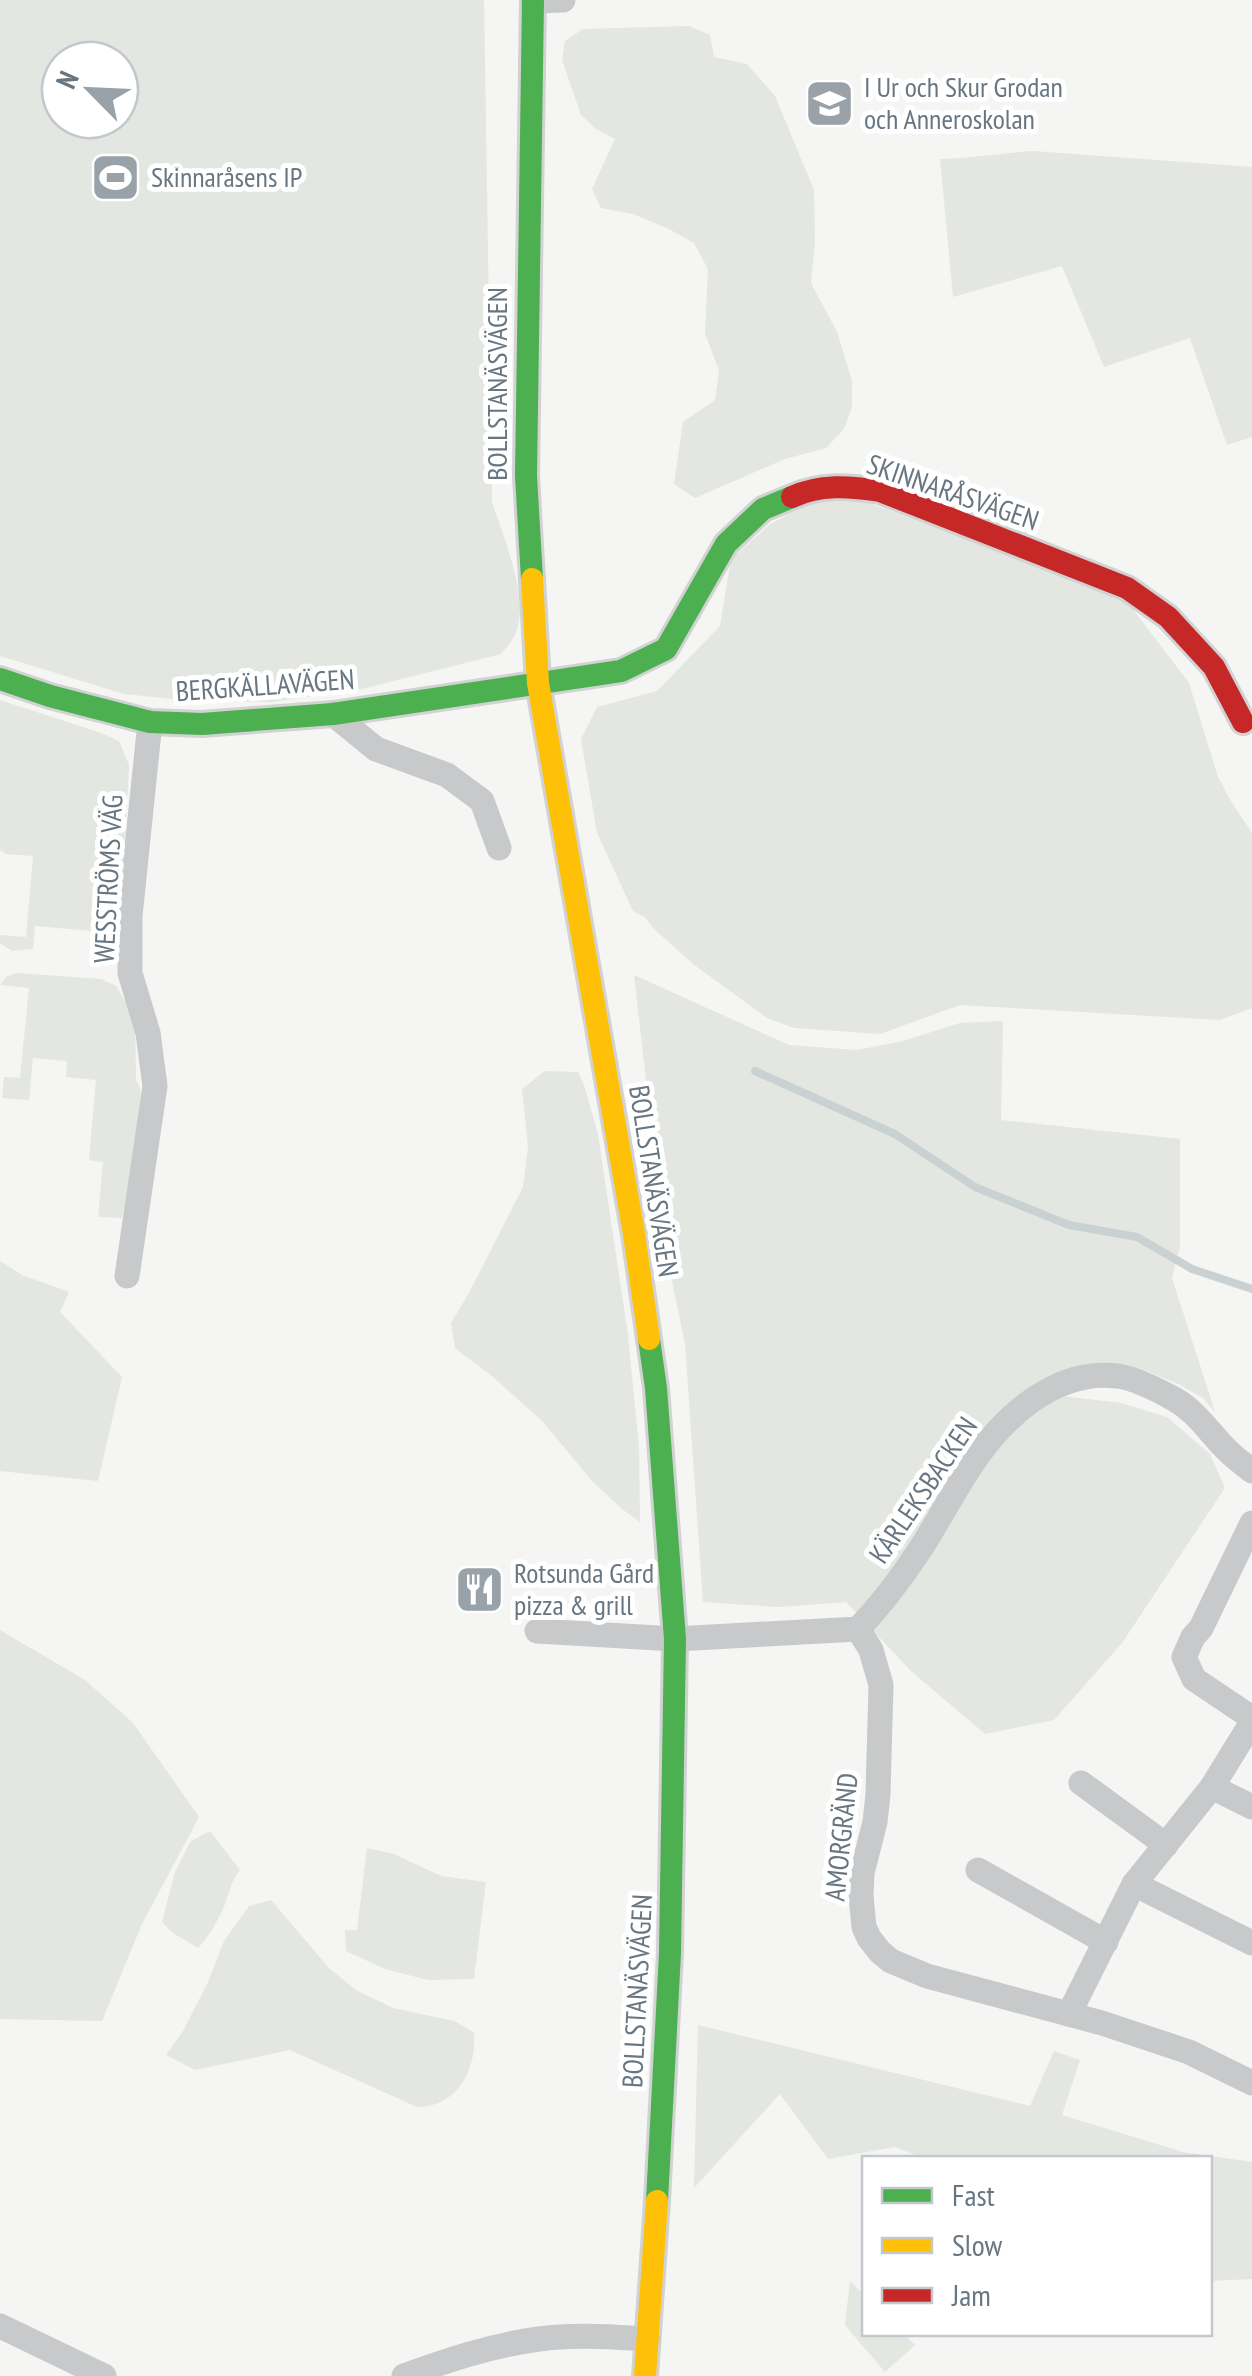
<svg xmlns="http://www.w3.org/2000/svg" width="1252" height="2376" font-family="'PT Sans Narrow',sans-serif">
<style>
.green{fill:#e4e6e2;fill-rule:evenodd}
.lines{fill:none;stroke-linecap:round;stroke-linejoin:round}
.stream{stroke:#cad1d3;stroke-width:8}
.fast-casing{stroke:#d1d2d2;stroke-width:28}
.slow-casing{stroke:#d1d2d2;stroke-width:28}
.jam-casing{stroke:#d1d2d2;stroke-width:28}
.street{stroke:#c7c9ca;stroke-width:25}
.fast{stroke:#4caf50;stroke-width:22}
.slow{stroke:#ffc107;stroke-width:22}
.jam{stroke:#c62828;stroke-width:22}
.labels{text-anchor:middle;stroke-width:10;stroke-linejoin:round;paint-order:stroke}
.poi-label{font-size:28px;fill:#687681;stroke:#fff;text-anchor:start}
.street-label{font-size:28px;fill:#687681;stroke:#fff}
</style>
<rect width="100%" height="100%" fill="#f5f5f4"/>
<g class="green">
<path d="M0,0H484L492,502C503,536 531,601 515,635C512,641 506,648 501,654L362,689L272,702L191,701L124,694L0,656ZM60,60H120V120H60Z"/>
<polygon points="689,26 710,35 714,57 747,64 775,96 814,190 815,243 811,283 837,332 852,381 852,407 844,429 826,448 785,459 695,498 674,484 683,422 715,400 719,370 705,334 708,269 694,243 667,228 633,214 601,208 592,189 615,139 596,129 581,115 562,60 565,41 583,29"/>
<path d="M1033,151L1252,167V437L1227,445L1190,338L1104,367L1062,266L953,297L940,159C971,158 1001,153 1033,151Z"/>
<polygon points="814,501 866,502 1123,596 1189,683 1218,777 1232,803 1252,833 1252,1008 1220,1020 960,1005 880,1034 794,1028 767,1018 693,964 653,928 645,917 633,911 597,833 581,739 597,707 657,691 720,626 731,559 770,524"/>
<polygon points="0,700 101,733 119,741 129,765 119,959 103,954 104,932 35,926 33,949 12,951 0,943 0,935 26,937 33,856 6,854 0,850"/>
<polygon points="16,973 101,979 116,986 135,1018 136,1079 141,1091 132,1172 122,1218 98,1217 103,1162 89,1160 96,1080 66,1077 67,1061 33,1058 29,1100 2,1098 4,1077 20,1078 29,988 0,985 6,977"/>
<polygon points="634,975 789,1045 857,1050 903,1041 960,1023 1003,1021 1001,1120 1180,1139 1180,1246 1172,1278 1215,1412 1203,1398 1178,1384 1147,1371 1110,1366 1028,1392 1121,1403 1167,1417 1210,1454 1225,1488 1122,1643 1054,1720 985,1734 911,1671 846,1602 779,1607 703,1602 685,1344 665,1247"/>
<polygon points="545,1071 578,1072 584,1085 598,1134 628,1335 639,1448 640,1522 622,1509 592,1481 542,1421 493,1377 455,1348 451,1323 470,1291 523,1187 528,1146 522,1089"/>
<polygon points="0,1261 22,1275 69,1292 60,1312 122,1377 98,1481 0,1471"/>
<polygon points="0,1630 85,1680 133,1723 199,1817 142,1924 102,2021 0,2019"/>
<path d="M210,1831L240,1870C231,1881 229,1893 224,1907C217,1922 209,1936 198,1948L173,1933L162,1922L175,1872L191,1841Z"/>
<polygon points="367,1848 394,1854 441,1876 486,1882 474,1979 428,1980 385,1969 346,1951 345,1930 357,1930"/>
<path d="M271,1900L329,1968L356,1990L393,2008L454,2021L474,2032C477,2069 458,2107 417,2107L290,2050L195,2070L166,2055L183,2031L208,1982L224,1941L249,1906Z"/>
<polygon points="698,2025 1030,2106 1054,2051 1080,2060 1062,2115 1183,2152 1252,2162 1252,2279 1210,2281 1210,2158 923,2158 895,2147 828,2159 780,2094 694,2188"/>
<polygon points="850,2281 864,2295 864,2334 903,2334 915,2345 885,2372 845,2325"/>
</g>
<g class="lines">
<polyline class="stream" points="755,1071 895,1134 975,1187 1069,1225 1137,1237 1192,1269 1252,1289"/>
<defs>
<g id="fast">
<polyline points="532,579 526,476 533,0"/>
<polyline points="0,679 50,696 150,722 202,724 333,714 621,671 666,649 726,544 763,509 792,497"/>
<polyline points="649,1339 656,1388 675,1639 670,1953 657,2201"/>
</g>
<g id="slow">
<polyline points="532,579 538,683 634,1234 649,1339"/>
<polyline points="645,2376 657,2201"/>
</g>
<path id="jam" d="M792,497C820,484 849,486 880,491L1127,588L1168,617L1214,667L1243,722"/>
</defs>
<use href="#fast" class="fast-casing"/>
<use href="#slow" class="slow-casing"/>
<use href="#jam" class="jam-casing"/>
<g class="street">
<polyline points="533,1 563,0"/>
<polyline points="333,714 376,749 447,775 482,801 499,848"/>
<polyline points="127,1276 155,1086 148,1033 130,973 130,916 150,722"/>
<polyline points="1252,1523 1201,1628 1193,1637 1184,1657 1194,1679 1252,1718"/>
<polyline points="858,1629 871,1650 881,1685 878,1794 875,1822 862,1873 861,1896 864,1927 869,1938 880,1952 891,1961 927,1976 1102,2023 1189,2052 1252,2083"/>
<path d="M537,1631L675,1639L858,1629C881,1605 900,1580 919,1551C937,1524 952,1494 970,1467C1002,1418 1055,1368 1118,1376C1136,1379 1158,1390 1174,1399C1194,1410 1208,1430 1223,1446C1232,1456 1242,1463 1252,1471"/>
<polyline points="1081,1783 1166,1845"/>
<polyline points="1212,1787 1252,1807"/>
<polyline points="978,1870 1106,1942"/>
<polyline points="1134,1884 1252,1943"/>
<polyline points="1069,2014 1134,1884 1212,1787 1252,1722"/>
<polyline points="0,2326 104,2376"/>
<path d="M404,2376C448,2360 493,2345 539,2339C575,2334 611,2337 648,2339"/>
</g>
<use href="#fast" class="fast"/>
<use href="#slow" class="slow"/>
<use href="#jam" class="jam"/>
</g>
<defs>
<symbol id="school-square" viewBox="-11 -11 22 22"><rect x="-9" y="-9" width="18" height="18" rx="4" fill="#99a2a9" stroke="#fff"/><path d="M0-5L7-2L0 1L-7-2ZM-4 1L0 2.5L4 1V4Q0 6-4 4Z" fill="#fff"/></symbol>
<symbol id="stadium-square" viewBox="-11 -11 22 22"><rect x="-9" y="-9" width="18" height="18" rx="4" fill="#99a2a9" stroke="#fff"/><path d="M0-5a6.5 5 0 1 0 0 10a6.5 5 0 1 0 0-10ZM-3.5-1.8h7v3.6h-7Z" fill="#fff"/></symbol>
<symbol id="restaurant-square" viewBox="-11 -11 22 22"><rect x="-9" y="-9" width="18" height="18" rx="4" fill="#99a2a9" stroke="#fff"/><path d="M-5-6h1v4h1v-4h1v4h1v-4h1v5L-1.5 .5V6h-2V.5L-5-1ZM5-6V6H3V1.5H1.5Q1.5-4 5-6Z" fill="#fff"/></symbol>
</defs>
<g fill-rule="evenodd">
<use href="#school-square" x="802" y="76" width="55" height="55"/>
<use href="#stadium-square" x="88" y="150" width="55" height="55"/>
<use href="#restaurant-square" x="452" y="1562" width="55" height="55"/>
</g>
<g class="labels">
<g class="poi-label">
<text x="864" y="97">I Ur och Skur Grodan<tspan x="864" dy="32">och Anneroskolan</tspan></text>
<text x="151" y="187">Skinnaråsens IP</text>
<text x="514" y="1583">Rotsunda Gård<tspan x="514" dy="32">pizza &amp; grill</tspan></text>
</g>
<g class="street-label">
<text transform="translate(497 384) rotate(-90)" y="10">BOLLSTANÄSVÄGEN</text>
<text transform="translate(953 492) rotate(19)" y="10">SKINNARÅSVÄGEN</text>
<text transform="translate(265 685) rotate(-4)" y="10">BERGKÄLLAVÄGEN</text>
<text transform="translate(108 879) rotate(-87)" y="10">WESSTRÖMS VÄG</text>
<text transform="translate(654 1181) rotate(81)" y="10">BOLLSTANÄSVÄGEN</text>
<text transform="translate(923 1490) rotate(-56)" y="10">KÄRLEKSBACKEN</text>
<text transform="translate(841 1837) rotate(-84)" y="10">AMORGRÄND</text>
<text transform="translate(637 1991) rotate(-87)" y="10">BOLLSTANÄSVÄGEN</text>
</g>
</g>
<rect x="862" y="2156" width="350" height="180" fill="#ffffff" stroke="#c3c8cd" stroke-width="2.5"/>
<rect x="882" y="2188" width="50" height="15" fill="#4caf50" stroke="#c3c8cd" stroke-width="2.5"/>
<text x="952" y="2206" font-size="30" fill="#687681">Fast</text>
<rect x="882" y="2238" width="50" height="15" fill="#ffc107" stroke="#c3c8cd" stroke-width="2.5"/>
<text x="952" y="2256" font-size="30" fill="#687681">Slow</text>
<rect x="882" y="2288" width="50" height="15" fill="#c62828" stroke="#c3c8cd" stroke-width="2.5"/>
<text x="952" y="2306" font-size="30" fill="#687681">Jam</text>
<g transform="translate(90 90) rotate(294)"><circle r="48" fill="#ffffff" stroke="#c3c8cd" stroke-width="2.5"/>
<path d="M0-8L18 38L0 25L-18 38Z" fill="#99a2a9"/>
<text y="-15" font-size="28" font-weight="bold" text-anchor="middle" fill="#687681">N</text>
</g>
</svg>
